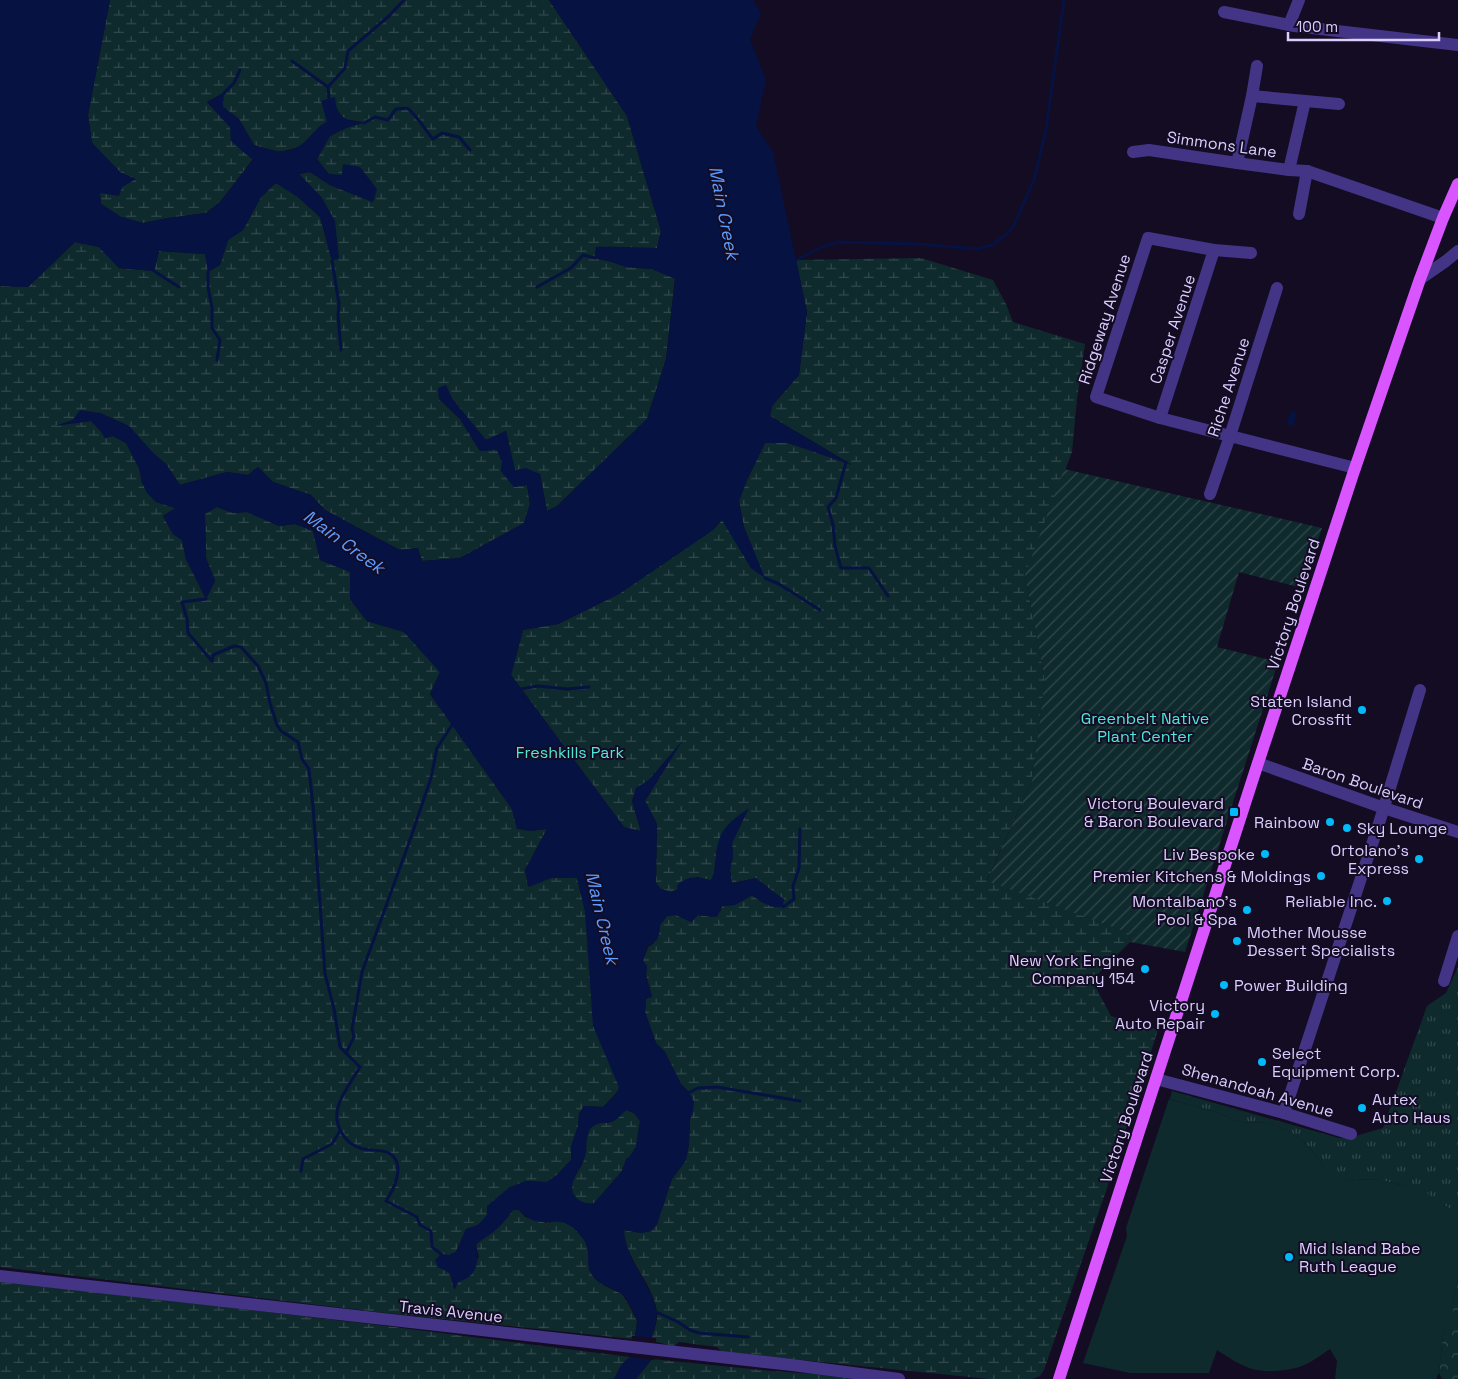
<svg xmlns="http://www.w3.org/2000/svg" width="1458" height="1379" font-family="'Space Grotesk',sans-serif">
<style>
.grass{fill:url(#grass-tufts)}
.forest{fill:url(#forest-crowns)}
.wetland{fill:url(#wetland-marsh)}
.garden{fill:url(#garden-furrows)}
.pitch{fill:#0f2a2d}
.water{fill:#061342;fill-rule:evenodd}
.pier{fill:#130c23}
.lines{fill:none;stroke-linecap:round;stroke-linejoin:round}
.stream{stroke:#061342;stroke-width:3}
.minor{stroke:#433485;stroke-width:12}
.major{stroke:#d955ff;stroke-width:12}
.poi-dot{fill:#00baf9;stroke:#130c23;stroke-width:2}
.labels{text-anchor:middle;stroke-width:4;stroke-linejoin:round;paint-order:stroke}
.street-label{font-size:16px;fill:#dbceff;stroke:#130c23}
.poi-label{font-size:16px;fill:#dbceff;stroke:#130c23;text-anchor:end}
.park-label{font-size:16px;fill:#51e7d8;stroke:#130c23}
.water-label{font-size:18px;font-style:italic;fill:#5c9bff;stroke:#130c23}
</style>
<defs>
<pattern id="grass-tufts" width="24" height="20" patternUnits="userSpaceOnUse" patternTransform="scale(1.25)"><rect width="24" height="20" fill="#0f2a2d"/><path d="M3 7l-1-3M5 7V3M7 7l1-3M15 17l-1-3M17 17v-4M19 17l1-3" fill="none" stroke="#31484c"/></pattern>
<pattern id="forest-crowns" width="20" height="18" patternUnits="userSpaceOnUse" patternTransform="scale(1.25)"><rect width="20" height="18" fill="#0f2a2d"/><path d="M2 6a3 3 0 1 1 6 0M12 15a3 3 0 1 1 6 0" fill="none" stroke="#31484c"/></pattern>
<pattern id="wetland-marsh" width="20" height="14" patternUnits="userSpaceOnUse" patternTransform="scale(1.25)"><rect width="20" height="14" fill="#0f2a2d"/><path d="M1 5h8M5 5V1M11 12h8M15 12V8" fill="none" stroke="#31484c"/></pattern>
<pattern id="garden-furrows" width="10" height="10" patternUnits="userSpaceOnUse" patternTransform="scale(1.25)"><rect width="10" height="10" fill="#0f2a2d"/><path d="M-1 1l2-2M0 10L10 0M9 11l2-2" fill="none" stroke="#31484c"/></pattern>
</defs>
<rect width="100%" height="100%" fill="#130c23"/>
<path class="grass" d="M1458,967V1214L1450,1209L1405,1186L1381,1180L1353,1179L1334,1182C1318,1155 1299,1129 1266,1123C1258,1122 1242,1123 1235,1121C1233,1120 1231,1118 1229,1117C1210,1109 1189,1105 1170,1099L1172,1091L1339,1138H1349L1383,1128L1427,1006L1446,993Z"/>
<polygon class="forest" points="1458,1279 1458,1379 1442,1379 1439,1373 1443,1335 1452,1313 1453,1302"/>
<g class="wetland">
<path d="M110,0H549L627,116L661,231L657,248C636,248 617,246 596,247L595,258L612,262L626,267L652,269L675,278L666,359L647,419L557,506L547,511L540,474L515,471L506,431L486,440L453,400L439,399L460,419L480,451L497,449L502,462L501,471L514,487L527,485L530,504L524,523L460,558L422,561L418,548L400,550L325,510L311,495L273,482L258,467L248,475L227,472L180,485L166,464L153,453L129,426L100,413L73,420L58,425L91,421L100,430L105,438L113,436L126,443L139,468L142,483L156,502L176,508L163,516L173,534L182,540L186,559L206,599L215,581L206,558L205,514L217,507L233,513L247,512L279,526L295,524L313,531L320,560L351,572L350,599L367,621L404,632L440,672L430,694L512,809L517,828L530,831L547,829L525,870L528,886L551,878H577L585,911L619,1087L618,1091L603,1107L584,1106L579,1114L578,1126L571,1147V1160L557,1175L547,1182L526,1181L478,1225L466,1229L456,1252L449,1255L438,1267L450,1273L455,1289L458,1282L479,1257L476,1245C481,1239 487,1237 493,1232C501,1226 507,1218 513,1210H519L525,1217L546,1223L557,1221L564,1222L574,1228L585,1241L588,1250L589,1270L603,1285L622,1294L629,1305L637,1321L635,1336H632V1339L377,1312L0,1267V286L28,287L75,242L99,247L119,268L154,271L159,251L205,254L208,271L220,265L228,240L243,230L261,197L276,183L298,197L320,217L332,261L322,198L299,174L310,172L330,185L373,202L344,164L342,176L328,174L317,159L330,136L346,128L363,122L344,119L336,108L327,122L320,126L300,147L279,152L254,145L239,119L223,107V93L207,102L230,127L242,151L253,159L220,202L206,213L168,218L143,223L121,217L101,204L100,193L120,172L92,143L88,115Z"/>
<path d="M921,258L993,280L1006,304L1013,322L1085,344L1077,399L1072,452L1025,575L1045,680L1032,781L987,880L1129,933L1130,942L1092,980L1111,1016L1158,1030L1105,1194L1044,1370L1040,1376L1032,1379H989L722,1352L717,1347L679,1342L674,1346L656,1342V1338H651C655,1330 658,1319 657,1311C651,1280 627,1262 623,1230L641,1233L651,1231L657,1224L672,1179L686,1160L689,1144L690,1119L693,1112L689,1092L681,1084L665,1052L656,1043L645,1012L646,999L652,996L646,975L647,966L643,961L648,947L653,944L659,934L660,925L667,916L676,915L691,922L698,915L712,917L720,912L722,906L735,905L752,895L763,903L784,900L756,878L732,883L730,870L733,856L732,843L748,809L717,847L714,874L711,881L698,877L678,884L677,890L671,892L661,889L656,883L657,824L645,801L679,745L649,780L636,789L632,801L641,832L624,827L511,675L523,630L558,624L619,594L713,530L723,519L751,568L764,577L744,527L739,501L747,480L765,443H788L849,463L770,416L772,406L799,375L807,312L796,260Z"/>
<path d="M626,1110L634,1113L640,1121L636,1147L623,1167L622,1171L594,1204C586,1204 578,1202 574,1195C566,1181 581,1172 584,1159C586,1150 585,1136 590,1129C599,1119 606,1126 615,1120C619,1118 622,1113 626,1110Z"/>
<polygon points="0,1281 386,1326 630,1357 622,1364 614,1379 0,1379"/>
<polygon points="652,1359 771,1371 816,1374 852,1379 636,1379"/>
</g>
<polygon class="garden" points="1064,469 1322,528 1302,588 1239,572 1217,647 1278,662 1185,952 1130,942 1129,933 987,881 1032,781 1045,680 1025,575"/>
<path class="pitch" d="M1169,1099C1189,1105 1210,1109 1229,1117C1231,1118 1233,1120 1235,1121C1242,1123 1258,1122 1266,1123C1300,1129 1317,1155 1334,1181L1353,1179L1381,1180L1405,1186L1425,1192L1458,1214V1279L1453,1302V1313L1443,1335L1439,1373L1436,1379H1335L1337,1361L1330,1349C1321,1355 1312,1362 1302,1366C1288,1371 1267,1373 1252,1369C1239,1365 1228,1357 1217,1350L1209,1373H1130L1083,1363L1127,1236L1126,1228Z"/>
<g class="water">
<path d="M0,0H110L88,115L92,143L120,172L136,179L122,187L119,196L100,193L101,204L121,217L143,223L168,218L206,213L220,202L253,160L231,141L230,127L207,102L224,93L223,107L239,119L254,145C277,152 290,157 309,138C315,132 319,126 327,122L321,101L335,97C337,119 344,119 364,123L346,128L330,136L317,159L329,174L342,175L343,164L360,167L377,189L373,202L330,185L310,172L299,174L322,198L335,221L339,258L332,261L325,234L320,217L298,197L276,183L261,197L243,230L228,240L220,265L208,272L205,254L159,251L154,271L119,268L99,247L75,242L28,287L0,286Z"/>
<path d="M549,0H753L761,13L750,39L766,80L756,126L773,152L807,312L799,375L772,406L770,416L852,465L788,443H765L747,480L739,501L744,527L765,578L751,568L722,520L713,530L619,594L558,624L523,630L511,675L624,827L641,831L632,801L636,788L649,780L683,740L645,801L657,824L656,883L661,889L671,892L677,890L678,884C690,875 697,877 711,880C715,873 715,865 716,857C719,829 727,824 749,808L732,843L733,856L730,870L732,883L739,882L756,878L769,889L784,899L783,907C770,908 762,903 752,895L735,905L722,906L717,917L698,915L691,922L676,915L667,916L660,925L659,934L657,940L647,947L643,961L647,966L646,975L652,997L646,999L645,1012L656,1043L665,1052L681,1084L689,1092L694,1102L693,1112L690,1119L689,1144L686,1160L672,1179L657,1224L651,1231L641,1233L624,1230C626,1260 649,1281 656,1309C659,1320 652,1330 652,1340C651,1346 652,1353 652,1359L636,1379H614L622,1364L630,1357L632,1336H635C636,1331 637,1325 637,1321C636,1314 627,1298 622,1294C612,1286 597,1286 591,1273C587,1266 589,1259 588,1251C587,1242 579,1231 571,1226C552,1214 539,1232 519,1210H513C507,1218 501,1226 493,1232C487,1237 481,1239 476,1245C480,1263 476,1277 458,1282L454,1290L450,1273L438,1267L435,1260L441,1254L449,1255L456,1252L466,1229L478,1225L487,1215V1206L510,1187L526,1181L547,1182L557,1175L571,1160V1147L578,1126L579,1114L584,1106L603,1107C609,1102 617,1095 619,1087L593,1026L585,911L577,878H551L529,887L525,870L547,829L530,831L517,829L512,809L430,694L440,672L404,632L367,621L350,599V572L320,560L313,531L295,524L279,526L247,512L233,513L217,507L205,513L206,558L215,581L206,599L186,559L182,540L173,534L163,516L175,508L156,502L147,493L142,483L139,468L126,443L113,436L105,438L100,430L91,421L55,426L73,420L80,410L100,413L129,426L153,453L166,464L180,485L227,472L248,475L258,467L273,482L311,495L325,510L399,550L418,548L422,561L460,558L524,523L530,504L527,485L514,487L501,471L502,462L497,450L480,451L460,419L439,399L438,388L446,385L453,400L486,440L506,431L515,470L526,468L540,474L547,511L557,506L647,419L666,359L675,279L652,269L626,267L612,262L595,258L596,247C616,246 636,248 657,248L661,231L627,116ZM626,1110L634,1113L640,1121L636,1147L630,1156L626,1159L622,1171L594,1203C586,1204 578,1202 574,1195C567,1182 582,1168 585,1156C588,1147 585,1136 590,1129C599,1119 606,1126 615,1120C619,1118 622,1113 626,1110Z"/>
<polygon points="1291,411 1293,411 1297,414 1294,424 1290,426 1288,424 1287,421"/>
</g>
<polygon class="pier" points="632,1336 654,1338 654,1360 630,1357"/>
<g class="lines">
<g class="stream">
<polyline points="292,61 328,87 329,98"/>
<polyline points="328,87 345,68 348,51 389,16 404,0"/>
<polyline points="224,93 234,83 240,70"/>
<path d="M364,123L375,117L388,120L396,109L407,108C418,116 424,129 433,139L442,133L459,137L470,150"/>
<polyline points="796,260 822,247 839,242 918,244 977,249 992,245 1004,236 1013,227 1034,180 1046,130 1064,0"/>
<polyline points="332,261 339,304 338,315 341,350"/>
<polyline points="154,271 179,287"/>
<polyline points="208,272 208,287 212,308 212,328 220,340 217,360"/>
<polyline points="537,287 571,268 583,255 595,258"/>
<polyline points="846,462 836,498 828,507 833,525 835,546 841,568 869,568 888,596"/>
<polyline points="765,578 779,584 820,610"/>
<path d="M206,599L182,602L187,619L188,633L212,661L213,655L234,646L241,647L258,666L266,683L270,703L277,725L281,731L298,742L302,759L309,769L313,806L325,974L334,1009L340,1047L360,1067C354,1077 342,1094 339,1104C332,1122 343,1144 363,1149C370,1151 382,1149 389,1153C406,1163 395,1188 386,1201L417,1217L420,1225L431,1231L432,1247L441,1254"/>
<polyline points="521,689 538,686 567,689 589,687"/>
<polyline points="783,907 794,899 793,886 799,868 800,829"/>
<polyline points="346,1053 354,1037 352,1029 362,972 410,840 431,778 437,748 452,725"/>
<polyline points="686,1094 698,1088 717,1087 800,1101"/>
<polyline points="301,1171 303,1159 332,1144 340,1131"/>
<polyline points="654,1311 678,1322 690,1330 699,1333 748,1337"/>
</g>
<g class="minor">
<polyline points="1224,12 1294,26 1458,45"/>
<polyline points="1289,25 1299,0"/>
<polyline points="1252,96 1339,104"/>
<polyline points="1133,152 1149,150 1237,163 1289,170 1307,171 1443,218"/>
<polyline points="1237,163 1252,96 1257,66"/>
<polyline points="1289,170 1305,101"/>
<polyline points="1299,214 1307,171"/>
<polyline points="1251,253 1214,250 1148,238 1096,397 1160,418 1355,468"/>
<polyline points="1420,279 1446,261 1458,251"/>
<polyline points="1160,418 1214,250"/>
<polyline points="1210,494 1230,436 1277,288"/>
<polyline points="1258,763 1384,808 1458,832"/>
<polyline points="1444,981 1458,936"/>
<polyline points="1156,1079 1284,1113 1351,1134"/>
<polyline points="1284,1113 1381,817 1420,690"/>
<polyline points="0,1276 792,1365 899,1379"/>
</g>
<polyline class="major" points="1059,1379 1258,763 1353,474 1420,279 1443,218 1458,184"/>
</g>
<g class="poi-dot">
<circle cx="1362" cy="710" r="5"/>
<rect x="1229" y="807" width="10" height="10" rx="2.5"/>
<circle cx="1330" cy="822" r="5"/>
<circle cx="1347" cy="828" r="5"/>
<circle cx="1265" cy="854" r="5"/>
<circle cx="1419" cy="859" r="5"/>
<circle cx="1321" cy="876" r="5"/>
<circle cx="1387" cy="901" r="5"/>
<circle cx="1247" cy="910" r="5"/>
<circle cx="1237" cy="941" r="5"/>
<circle cx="1145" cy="969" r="5"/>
<circle cx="1224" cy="985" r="5"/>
<circle cx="1215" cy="1014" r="5"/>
<circle cx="1262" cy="1062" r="5"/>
<circle cx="1362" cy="1108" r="5"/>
<circle cx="1289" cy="1257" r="5"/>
</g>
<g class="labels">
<g class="street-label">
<text transform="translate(1222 144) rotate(8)" y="6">Simmons Lane</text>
<text transform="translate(1104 319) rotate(-72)" y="6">Ridgeway Avenue</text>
<text transform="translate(1172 329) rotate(-72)" y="6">Casper Avenue</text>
<text transform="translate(1228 387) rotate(-72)" y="6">Riche Avenue</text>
<text transform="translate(1293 604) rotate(-72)" y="6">Victory Boulevard</text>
<text transform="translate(1363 783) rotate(19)" y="6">Baron Boulevard</text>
<text transform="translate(1258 1090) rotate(16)" y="6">Shenandoah Avenue</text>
<text transform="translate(1126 1117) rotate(-72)" y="6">Victory Boulevard</text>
<text transform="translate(451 1311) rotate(6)" y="6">Travis Avenue</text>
</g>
<g class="poi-label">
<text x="1352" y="707">Staten Island<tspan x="1352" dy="18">Crossfit</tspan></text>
<text x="1224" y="809">Victory Boulevard<tspan x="1224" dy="18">&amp; Baron Boulevard</tspan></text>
<text x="1320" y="828">Rainbow</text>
<text x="1357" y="834" text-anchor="start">Sky Lounge</text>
<text x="1409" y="856">Ortolano's<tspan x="1409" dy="18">Express</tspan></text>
<text x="1255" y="860">Liv Bespoke</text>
<text x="1311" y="882">Premier Kitchens &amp; Moldings</text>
<text x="1237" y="907">Montalbano's<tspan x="1237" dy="18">Pool &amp; Spa</tspan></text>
<text x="1377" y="907">Reliable Inc.</text>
<text x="1247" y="938" text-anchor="start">Mother Mousse<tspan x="1247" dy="18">Dessert Specialists</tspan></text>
<text x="1135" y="966">New York Engine<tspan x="1135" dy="18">Company 154</tspan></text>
<text x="1234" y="991" text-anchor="start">Power Building</text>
<text x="1205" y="1011">Victory<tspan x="1205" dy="18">Auto Repair</tspan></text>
<text x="1272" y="1059" text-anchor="start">Select<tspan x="1272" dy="18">Equipment Corp.</tspan></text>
<text x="1372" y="1105" text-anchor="start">Autex<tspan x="1372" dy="18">Auto Haus</tspan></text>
<text x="1299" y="1254" text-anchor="start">Mid Island Babe<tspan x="1299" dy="18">Ruth League</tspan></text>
</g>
<g class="park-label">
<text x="1145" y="724">Greenbelt Native<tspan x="1145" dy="18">Plant Center</tspan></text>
<text x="570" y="758">Freshkills Park</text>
</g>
<g class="water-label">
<text transform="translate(724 213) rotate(79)" y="6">Main Creek</text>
<text transform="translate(344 542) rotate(36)" y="6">Main Creek</text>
<text transform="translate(602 918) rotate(77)" y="6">Main Creek</text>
</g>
</g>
<path d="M1288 32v8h151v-8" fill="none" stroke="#dbceff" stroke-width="2.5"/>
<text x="1296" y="32" font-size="15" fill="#dbceff" stroke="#130c23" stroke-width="4" paint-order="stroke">100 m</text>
</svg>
